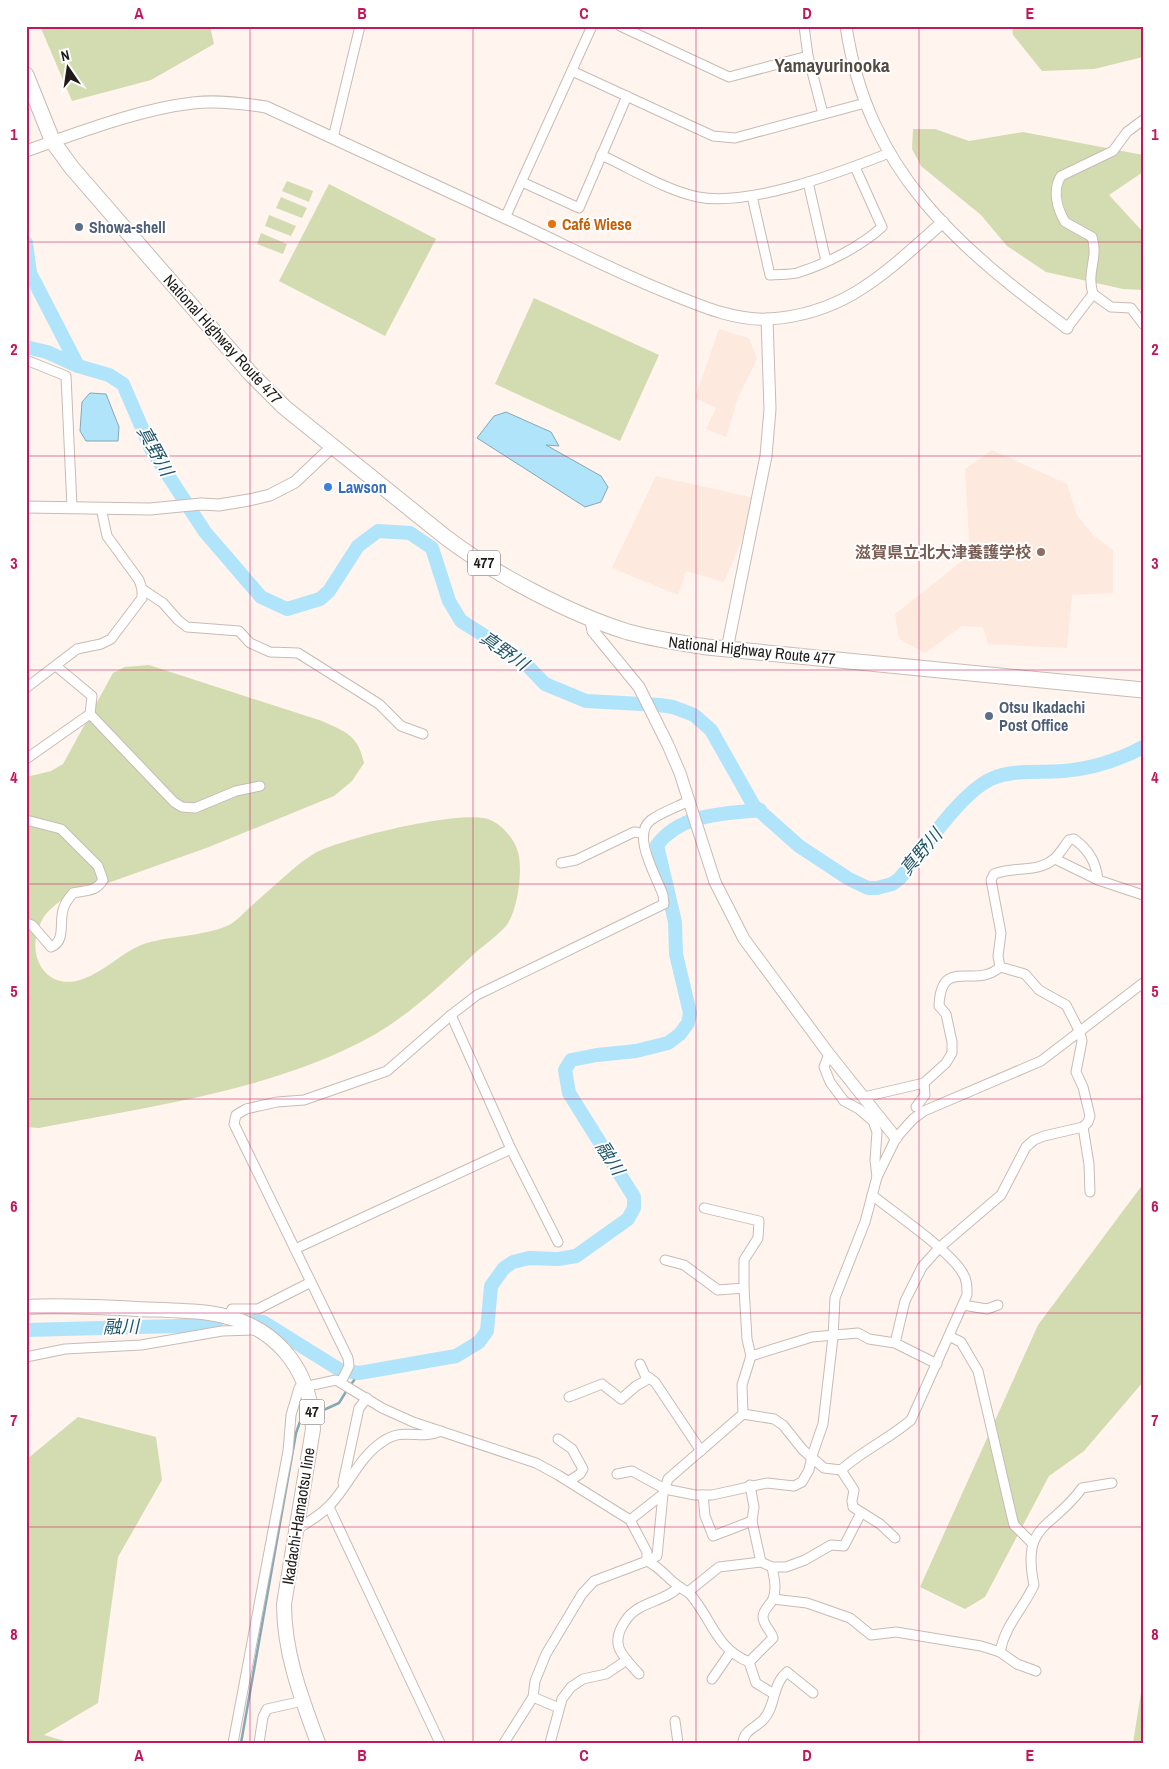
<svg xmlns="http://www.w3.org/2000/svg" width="1169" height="1769" font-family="'Archivo Narrow','Noto Sans JP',sans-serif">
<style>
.built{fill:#fde9dd}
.green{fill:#d3dcb0}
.water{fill:#b0e4fa;stroke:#84a8b6}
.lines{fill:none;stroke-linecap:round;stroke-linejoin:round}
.stream{stroke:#84a8b6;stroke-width:2.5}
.river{stroke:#b0e4fa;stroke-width:14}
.minor-casing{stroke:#c8bbb4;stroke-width:11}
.tertiary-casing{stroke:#c8bbb4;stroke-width:13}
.primary-casing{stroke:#c8bbb4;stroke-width:16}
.trunk-casing{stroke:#c8bbb4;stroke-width:17}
.minor{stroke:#fff;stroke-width:9}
.tertiary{stroke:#fff;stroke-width:11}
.primary{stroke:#fff;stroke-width:14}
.trunk{stroke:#fff;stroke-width:15}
.grid{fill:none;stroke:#c2185b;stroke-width:1;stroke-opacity:0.55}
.food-dot{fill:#e8710a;stroke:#fff;stroke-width:2}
.service-dot{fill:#5c6f8a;stroke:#fff;stroke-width:2}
.shop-dot{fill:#3f7fe0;stroke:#fff;stroke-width:2}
.education-dot{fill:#8d6e63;stroke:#fff;stroke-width:2}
.labels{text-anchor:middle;stroke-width:4;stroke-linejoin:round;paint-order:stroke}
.shield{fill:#fff;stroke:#625f5d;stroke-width:1}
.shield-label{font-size:15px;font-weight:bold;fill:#1f1b18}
.food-label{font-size:16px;font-weight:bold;fill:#c56008;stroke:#fff;text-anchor:start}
.service-label{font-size:16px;font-weight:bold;fill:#4e5e75;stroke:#fff;text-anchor:start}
.street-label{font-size:16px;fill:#1f1b18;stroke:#fff}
.shop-label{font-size:16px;font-weight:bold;fill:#366cbe;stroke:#fff;text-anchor:start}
.education-label{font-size:16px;font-weight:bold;fill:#785e54;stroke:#fff;text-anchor:end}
.water-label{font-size:18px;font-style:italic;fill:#205568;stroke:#fff}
.quarter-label{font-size:19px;font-weight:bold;fill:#544a44;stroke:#fff}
.neatline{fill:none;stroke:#c2185b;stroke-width:2}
.grid-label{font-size:16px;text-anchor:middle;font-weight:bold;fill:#c2185b}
</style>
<rect width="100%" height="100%" fill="#fff4ee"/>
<g class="built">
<polygon points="719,329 749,338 757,359 738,398 726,437 706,429 716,408 695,398"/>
<polygon points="992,450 1067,484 1077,515 1094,536 1113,550 1113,593 1072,595 1067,648 988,644 983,627 962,626 925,653 899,639 895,614 970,555 965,469"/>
<polygon points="656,476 759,499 724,582 686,571 678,595 612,568"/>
</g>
<g class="green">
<polygon points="40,26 210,26 214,44 151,80 72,101"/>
<polygon points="1012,26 1143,26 1143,57 1094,69 1042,71 1013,35"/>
<polygon points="913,129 935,129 969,141 1023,132 1143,155 1143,172 1109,195 1143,232 1143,290 1123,289 1046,272 1007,246 981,215 921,166 912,149"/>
<polygon points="287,181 313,191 309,202 282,191"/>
<polygon points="329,184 436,239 385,336 279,281"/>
<polygon points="281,197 307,208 302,218 276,208"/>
<polygon points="269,215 296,226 291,236 265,226"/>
<polygon points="261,233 287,244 283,254 257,244"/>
<polygon points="534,298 659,355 620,441 495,384"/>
<path d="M149,665L322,721C346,732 358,735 364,763L352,781L334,796L209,847L63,899C55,905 47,911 42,920C24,952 44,993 83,979C104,972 121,953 141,945C168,935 206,937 231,924C237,920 244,913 249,908C268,892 295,865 315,853C344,838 458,810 488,819C500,823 513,837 517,849C524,866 518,911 506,926C497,936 484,945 474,954C443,983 410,1014 374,1035C274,1091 149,1106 39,1128L26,1127V777L51,771L63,764L113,673L125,667Z"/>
<polygon points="1143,1184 1143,1382 1084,1451 1049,1476 985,1597 965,1609 920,1587 1038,1325"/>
<polygon points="78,1417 156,1437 162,1480 118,1557 98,1703 44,1735 72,1743 26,1743 26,1460"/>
<polygon points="1143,1680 1143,1743 1133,1743"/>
</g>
<g class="water">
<polygon points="90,393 106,394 119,427 118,441 86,441 80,431 82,402"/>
<polygon points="506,412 551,432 559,446 546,445 601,476 608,487 601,502 585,507 477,438 494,416"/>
</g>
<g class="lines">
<g class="stream">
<polyline points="350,1386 359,1373"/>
<polyline points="317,1413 339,1403 347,1390"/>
<polyline points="241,1743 296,1433 301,1419 307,1416"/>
</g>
<g class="river">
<polyline points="26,243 30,273 78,366"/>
<path d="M26,347L47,352L78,366L109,375L123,384L151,449L205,532L261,597L287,609L320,599L329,591L358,546L378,531L410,533L432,548L449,601L461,621L520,658L545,684L586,701L660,705L673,707L694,715L711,730L754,806L799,846L849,879L868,888H877L892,884L899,879C923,851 959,794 991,779C1013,769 1039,773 1063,771C1090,769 1119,760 1143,747"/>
<path d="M254,1321L263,1322L340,1370L359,1373L456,1356L479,1342L487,1331L491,1286L504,1268L513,1262L529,1258L558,1259L576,1256L628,1219L634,1208V1197L569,1093L565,1070L571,1060L597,1055L636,1051L668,1043L680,1034L688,1023L690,1013L676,954L675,922L657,845C681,813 723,814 760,810"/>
<polyline points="26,1330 216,1325"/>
</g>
<defs>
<g id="minor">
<polyline points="620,26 729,77 808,56"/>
<polyline points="804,26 808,56 823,114"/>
<polyline points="572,71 713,136 735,138 865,103"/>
<path d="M1143,120L1127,132L1113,151L1061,176C1052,190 1057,208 1065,222L1092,237C1099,258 1086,271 1093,294L1111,307L1131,308L1143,324"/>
<polyline points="333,138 360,26"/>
<path d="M601,155C632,169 665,190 698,197C750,207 841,172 889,153"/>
<polyline points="522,182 579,208 627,96"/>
<polyline points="808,182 826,261"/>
<path d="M752,196L770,275C779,274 789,275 797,273C826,264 860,247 882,227L855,167"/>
<polyline points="505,218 592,26"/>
<polyline points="1067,328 1093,294"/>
<polyline points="26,360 66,376 72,507"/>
<polyline points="142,589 163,603 178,620 187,627 239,631 250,643 270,652 298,653 379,704 401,726 423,734"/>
<polyline points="26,688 77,649 101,644 111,639 142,598 142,589 139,580 107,536 101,508"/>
<polyline points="90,714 174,802 182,807 195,808 236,791 260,786"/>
<polyline points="26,759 90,714 92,696 56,666"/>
<path d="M26,820L61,829L98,866L103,880C96,892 86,890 73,893C70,897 66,901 64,907C58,920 67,941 51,947L32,925L26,923"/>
<polyline points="1055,859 1098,880 1143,895"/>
<polyline points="561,863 576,860 634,832 642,833"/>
<polyline points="451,1015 511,1149 558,1242"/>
<polyline points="829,1054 824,1067 830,1082 844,1101 859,1109 873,1121 877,1132 875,1160 877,1177"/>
<path d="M864,1097L924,1083L946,1063L952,1053V1042L946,1014L939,1006C941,955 975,990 1000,967L998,956L1001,933L991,880L994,874C1013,866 1038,873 1054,859C1060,854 1064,846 1069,840L1074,839C1089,850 1096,862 1098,880"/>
<polyline points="916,1107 925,1095 924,1083"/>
<polyline points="1083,1127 1089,1164 1090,1192"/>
<polyline points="295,1249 511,1149"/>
<polyline points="665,1260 684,1265 718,1290 744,1288 744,1260 758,1238 759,1221 704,1208"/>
<polyline points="963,1305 987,1309 998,1305"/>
<polyline points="228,1318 232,1309 258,1309 311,1282"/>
<polyline points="949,1336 961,1342 978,1371 1011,1513 1014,1525 1032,1543"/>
<polyline points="895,1343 905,1301 922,1267 939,1248 1001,1195 1026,1147 1034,1140 1044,1136 1083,1127 1088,1122 1090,1116 1083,1087 1076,1072 1082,1041 1080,1032 1066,1005 1039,990 1025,974 1000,967"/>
<polyline points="751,1356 812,1337 858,1333 869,1339 895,1343 937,1364"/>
<polyline points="26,1357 65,1349 141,1345 222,1331 254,1330"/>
<polyline points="640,1364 645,1375 655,1382 701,1451"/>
<path d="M341,1382L349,1366L348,1358L234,1124L236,1115L246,1109L277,1102L304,1100L387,1071L451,1015L477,995L664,904L663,895C656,875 631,835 651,820C662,812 677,807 689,801"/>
<polyline points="569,1397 602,1384 621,1399 636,1386 650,1378"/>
<path d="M743,1414L774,1419L783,1425L803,1450L824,1468L841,1470C863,1450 889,1439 911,1420L967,1295C967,1286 967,1279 962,1272C949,1250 894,1213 872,1195"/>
<polyline points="558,1439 572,1449 583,1469 580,1474 569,1481"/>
<polyline points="841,1470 854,1490 852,1501 853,1507 880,1524 895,1538"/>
<polyline points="617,1474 632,1471 665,1489 695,1495 712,1495 767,1483 794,1486 802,1482 809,1470 812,1456 823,1424 833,1337 835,1298 865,1222 877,1177 896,1138 913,1119 924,1111 1041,1061 1143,983"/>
<polyline points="343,1483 359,1408 367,1398"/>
<polyline points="750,1485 754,1507 752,1521 761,1562"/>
<polyline points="703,1495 705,1516 713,1536 752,1521"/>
<polyline points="329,1507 440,1743"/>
<polyline points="630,1520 663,1494"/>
<path d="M296,1530C307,1523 319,1516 328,1507C348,1488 357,1459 382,1442C404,1426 420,1441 441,1431"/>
<polyline points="647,1561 657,1556 663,1494 668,1479 743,1414 742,1385 751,1356 747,1339 744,1288"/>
<path d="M647,1561C663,1569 667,1579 680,1587C683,1590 687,1591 690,1594C712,1619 715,1648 749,1662"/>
<path d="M772,1567C774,1577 777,1589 773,1599C770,1606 763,1609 763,1617C763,1625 771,1630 773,1638L749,1662L756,1683L774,1694"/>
<polyline points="688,1592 719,1567 761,1562 772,1567 786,1567 805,1560 831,1545 844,1546 861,1513"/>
<polyline points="773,1599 807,1603 850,1618 871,1635 896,1632 981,1646 1000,1652 1017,1664 1036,1671"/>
<path d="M1000,1652C1005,1625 1023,1609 1034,1585C1021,1522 1052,1530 1082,1488L1112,1483"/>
<path d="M639,1674C624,1657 609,1646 624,1623C628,1616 633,1611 641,1607C654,1600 668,1598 679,1587"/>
<polyline points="712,1679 730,1653"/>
<polyline points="533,1697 559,1708"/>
<polyline points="675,1721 678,1743"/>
<polyline points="233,1743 288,1451 291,1415 299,1388 336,1380 382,1408 413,1422 536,1463 558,1475 630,1520 647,1552 647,1561 594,1581 582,1594 546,1654 535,1681 533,1697 504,1743"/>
<polyline points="259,1743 263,1717 267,1709 303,1701"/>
<polyline points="550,1743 562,1699 571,1687 583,1679 606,1674 627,1660"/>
<path d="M743,1743C743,1731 755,1728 763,1720C776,1707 772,1684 787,1672L813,1693"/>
</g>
<g id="tertiary">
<path d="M846,26C868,172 956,245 1067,328"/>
<path d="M26,151C78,133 139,109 193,103C217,100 241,103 266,107C351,147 437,186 523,226C572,249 620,274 671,294C701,306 735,321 769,319C847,314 887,271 943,222"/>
<polyline points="26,507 150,509 201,504 219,505 249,500 270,495 295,482 333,446"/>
<polyline points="590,617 593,631 639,687 668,745 680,773 715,882 744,939 829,1054 896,1138"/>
<polyline points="727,649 766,456 770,409 767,319"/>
</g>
<path id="primary" d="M26,1307C63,1305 100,1307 137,1309C161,1310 185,1310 209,1313C273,1322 311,1366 313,1429L284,1604C284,1653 301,1697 318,1743"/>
<path id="trunk" d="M26,75L53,142L72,168L250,373L284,407L444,536C492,573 570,614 628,632C654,639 680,643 707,647L1143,690"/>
</defs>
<use href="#minor" class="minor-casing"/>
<use href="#tertiary" class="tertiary-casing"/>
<use href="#primary" class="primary-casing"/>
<use href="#trunk" class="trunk-casing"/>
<use href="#minor" class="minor"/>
<use href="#tertiary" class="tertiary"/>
<use href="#primary" class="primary"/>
<use href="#trunk" class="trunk"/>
</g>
<path class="grid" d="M250,26V1743M473,26V1743M696,26V1743M919,26V1743M26,242H1143M26,456H1143M26,670H1143M26,884H1143M26,1099H1143M26,1313H1143M26,1527H1143"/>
<circle class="food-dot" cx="552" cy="224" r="5"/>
<g class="service-dot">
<circle cx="79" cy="227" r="5"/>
<circle cx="989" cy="716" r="5"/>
</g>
<circle class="shop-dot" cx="328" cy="487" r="5"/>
<circle class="education-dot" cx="1041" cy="552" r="5"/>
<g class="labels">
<g class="shield">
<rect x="468" y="550.5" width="32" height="25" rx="4"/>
<rect x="299.5" y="1399.5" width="25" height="25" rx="4"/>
</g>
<g class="shield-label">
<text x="484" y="568">477</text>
<text x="312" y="1417">47</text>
</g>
<g class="food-label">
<text x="562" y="230">Café Wiese</text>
</g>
<g class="service-label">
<text x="89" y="233">Showa-shell</text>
<text x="999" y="713">Otsu Ikadachi<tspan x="999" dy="18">Post Office</tspan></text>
</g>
<g class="street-label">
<text transform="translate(223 339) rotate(48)" y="6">National Highway Route 477</text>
<text transform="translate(752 650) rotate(6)" y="6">National Highway Route 477</text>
<text transform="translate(298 1516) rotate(-81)" y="6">Ikadachi-Hamaotsu line</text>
</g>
<g class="shop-label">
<text x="338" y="493">Lawson</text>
</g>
<g class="education-label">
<text x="1031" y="558">滋賀県立北大津養護学校</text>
</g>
<g class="water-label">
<text transform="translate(155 451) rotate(61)" y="6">真野川</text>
<text transform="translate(504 651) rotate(35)" y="6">真野川</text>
<text transform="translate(921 852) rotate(-50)" y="6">真野川</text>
<text transform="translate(610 1158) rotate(58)" y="6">融川</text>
<text transform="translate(121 1327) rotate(-1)" y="6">融川</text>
</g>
<g class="quarter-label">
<text x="832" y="72">Yamayurinooka</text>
</g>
</g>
<rect width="1169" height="1769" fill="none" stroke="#ffffff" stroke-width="55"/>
<g transform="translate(68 68) rotate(347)" stroke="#ffffff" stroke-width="4" paint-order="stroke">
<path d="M0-4L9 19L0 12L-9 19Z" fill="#1f1b18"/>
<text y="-8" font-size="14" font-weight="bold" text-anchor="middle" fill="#1f1b18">N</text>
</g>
<rect x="28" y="28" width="1114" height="1714" class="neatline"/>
<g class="grid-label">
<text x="139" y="19">A</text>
<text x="362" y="19">B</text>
<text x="584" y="19">C</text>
<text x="807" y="19">D</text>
<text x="1030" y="19">E</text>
<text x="14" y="140">1</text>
<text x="1155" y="140">1</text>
<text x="14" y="355">2</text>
<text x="1155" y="355">2</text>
<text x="14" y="569">3</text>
<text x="1155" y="569">3</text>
<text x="14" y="783">4</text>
<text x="1155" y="783">4</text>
<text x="14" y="997">5</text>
<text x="1155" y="997">5</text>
<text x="14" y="1212">6</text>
<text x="1155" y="1212">6</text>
<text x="14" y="1426">7</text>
<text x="1155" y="1426">7</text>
<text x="14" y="1640">8</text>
<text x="1155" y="1640">8</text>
<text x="139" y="1761">A</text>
<text x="362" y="1761">B</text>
<text x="584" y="1761">C</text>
<text x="807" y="1761">D</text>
<text x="1030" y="1761">E</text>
</g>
</svg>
